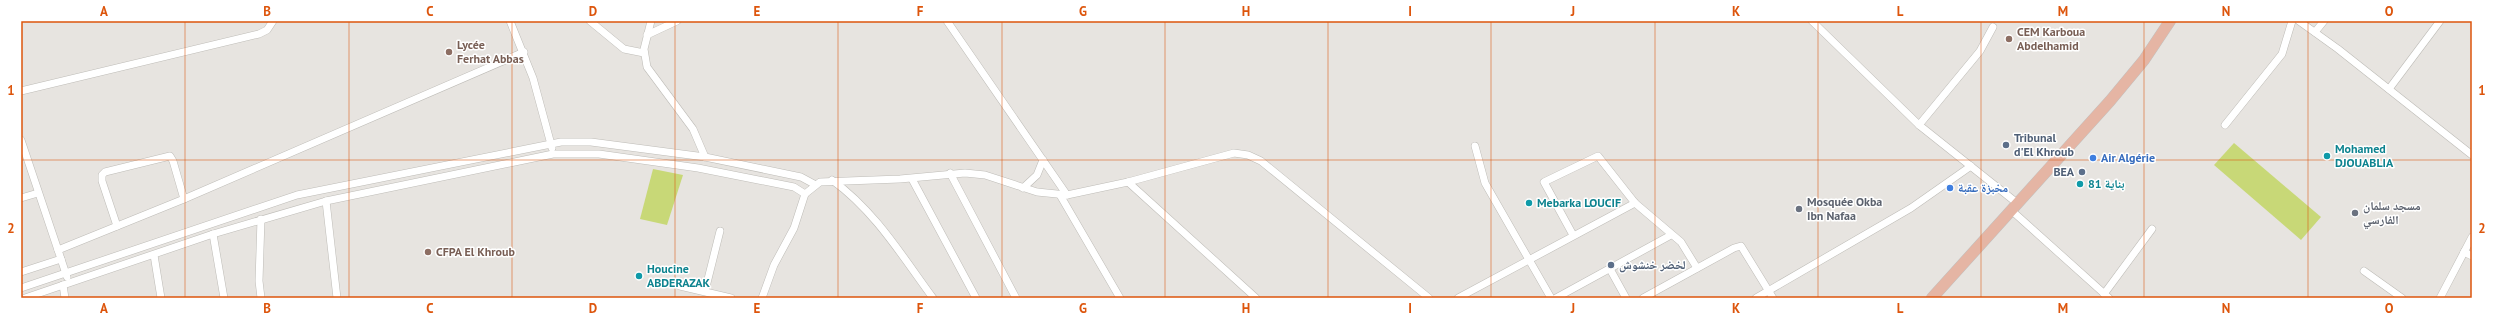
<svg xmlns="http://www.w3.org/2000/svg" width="2493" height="319" font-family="'PT Sans','Noto Naskh Arabic',sans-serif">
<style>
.park{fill:#c8d877}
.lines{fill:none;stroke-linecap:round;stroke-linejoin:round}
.street-casing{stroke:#bebcb7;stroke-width:8}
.primary-casing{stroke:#c0c0bf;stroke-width:12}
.street{stroke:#fff;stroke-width:7}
.primary{stroke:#e5b5a4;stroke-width:11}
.grid{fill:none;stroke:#dd550c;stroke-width:1;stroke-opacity:0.55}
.education-dot{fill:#8d6e63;stroke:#fff;stroke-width:1.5}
.service-dot{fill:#5c6f8a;stroke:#fff;stroke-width:1.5}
.culture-dot{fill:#0f9aa8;stroke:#fff;stroke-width:1.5}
.shop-dot{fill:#3f7fe0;stroke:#fff;stroke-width:1.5}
.worship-dot{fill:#6b7280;stroke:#fff;stroke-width:1.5}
.labels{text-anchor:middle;stroke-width:3;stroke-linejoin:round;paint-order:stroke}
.education-label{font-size:12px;font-weight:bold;fill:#785e54;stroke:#fff;text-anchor:start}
.service-label{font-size:12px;font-weight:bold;fill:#4e5e75;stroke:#fff;text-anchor:start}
.culture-label{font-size:12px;font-weight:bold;fill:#0d838f;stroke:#fff;text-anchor:start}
.shop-label{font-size:12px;font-weight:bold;fill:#366cbe;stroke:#fff;text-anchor:start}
.worship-label{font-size:12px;font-weight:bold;fill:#5b616d;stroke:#fff;text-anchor:start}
.neatline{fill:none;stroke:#dd550c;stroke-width:1.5}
.grid-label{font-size:13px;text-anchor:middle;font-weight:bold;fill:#dd550c}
</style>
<rect width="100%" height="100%" fill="#e7e4e0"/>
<g class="park">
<polygon points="2234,143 2321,217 2301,240 2214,165"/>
<polygon points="653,169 683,175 667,225 640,219"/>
</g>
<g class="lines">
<defs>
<g id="street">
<polyline points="510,21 533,78 552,148"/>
<polyline points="590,21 624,49 644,53"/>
<polyline points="651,21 644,49 647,67 693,129 705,157"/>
<polyline points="947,21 1067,195"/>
<polyline points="1812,21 1919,125 2017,203"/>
<polyline points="2299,21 2338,49 2472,155"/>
<polyline points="2315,32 2324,21"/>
<polyline points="647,35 677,21"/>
<polyline points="2389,89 2440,21"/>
<polyline points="21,91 259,34 267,30 273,21"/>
<polyline points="1919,125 1980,51 1993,27"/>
<polyline points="2225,125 2282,54 2292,21"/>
<polyline points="21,140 61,259 21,272"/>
<polyline points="1475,146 1485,183 1551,298"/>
<polyline points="950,173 1016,298"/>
<polyline points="912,179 976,298"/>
<path d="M832,180C875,211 902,256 933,298"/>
<polyline points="1128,182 1256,298"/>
<polyline points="1023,188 1037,175 1043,160"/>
<polyline points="1060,195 1120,298"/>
<polyline points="21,198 38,193"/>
<polyline points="326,201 337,298"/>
<polyline points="2011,210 2109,298"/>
<polyline points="261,219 259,281 261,298"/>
<polyline points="117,226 102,181 102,175 105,172 170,156 173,161 184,199"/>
<polyline points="213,234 224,298"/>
<polyline points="1573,235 1544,182 1598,156 1635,203 1681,242 1697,268"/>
<polyline points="58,250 184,199 524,52"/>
<polyline points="2464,252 2472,256"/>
<polyline points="154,255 161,298"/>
<polyline points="61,259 67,277"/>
<polyline points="1610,269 1626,298"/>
<polyline points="2364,271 2402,298"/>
<polyline points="63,285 65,298"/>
<polyline points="680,286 731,298"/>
<polyline points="21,288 297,195 561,142 591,142 705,157 801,177 814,184"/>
<polyline points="705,291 720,231"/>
<polyline points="2104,294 2152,229"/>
<polyline points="25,298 213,234 326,201 553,154 599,154 698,168 794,187 805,194"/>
<polyline points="762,298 774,265 794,228 805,194 820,182 900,179 965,173 985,175 1037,192 1067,195 1128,182 1234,153 1248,155 1261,161 1429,298"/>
<polyline points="1458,298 1635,203"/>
<polyline points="1556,298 1671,235"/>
<polyline points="1643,298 1734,248 1741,246 1773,298"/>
<polyline points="1756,298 1911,208 1971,166"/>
<polyline points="2440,298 2472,237"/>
</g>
<polyline id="primary" points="1932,298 2110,101 2144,60 2170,21"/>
</defs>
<use href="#street" class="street-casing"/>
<use href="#primary" class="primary-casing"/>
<use href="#street" class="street"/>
<use href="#primary" class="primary"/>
</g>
<path class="grid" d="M185,21V298M349,21V298M512,21V298M675,21V298M838,21V298M1002,21V298M1165,21V298M1328,21V298M1491,21V298M1655,21V298M1818,21V298M1981,21V298M2144,21V298M2308,21V298M21,160H2472"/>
<g class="education-dot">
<circle cx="2009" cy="39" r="4"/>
<circle cx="449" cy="52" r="4"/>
<circle cx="428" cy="252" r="4"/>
</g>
<g class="service-dot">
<circle cx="2006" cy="145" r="4"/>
<circle cx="2082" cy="172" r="4"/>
<circle cx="1611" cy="265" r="4"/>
</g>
<g class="culture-dot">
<circle cx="2327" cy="156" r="4"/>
<circle cx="2080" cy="184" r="4"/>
<circle cx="1529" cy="203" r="4"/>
<circle cx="639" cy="276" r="4"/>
</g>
<g class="shop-dot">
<circle cx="2093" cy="158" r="4"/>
<circle cx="1950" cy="188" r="4"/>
</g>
<g class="worship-dot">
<circle cx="1799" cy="209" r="4"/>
<circle cx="2355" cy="213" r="4"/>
</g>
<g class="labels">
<g class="education-label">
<text x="2017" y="36">CEM Karboua<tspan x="2017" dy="14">Abdelhamid</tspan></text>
<text x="457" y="49">Lycée<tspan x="457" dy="14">Ferhat Abbas</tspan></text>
<text x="436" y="256">CFPA El Khroub</text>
</g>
<g class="service-label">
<text x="2014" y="142">Tribunal<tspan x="2014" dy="14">d'El Khroub</tspan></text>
<text x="2074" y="176" text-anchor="end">BEA</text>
<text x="1619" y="269">لخضر خنشوش</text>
</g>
<g class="culture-label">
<text x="2335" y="153">Mohamed<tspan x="2335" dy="14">DJOUABLIA</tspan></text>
<text x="2088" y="188">بناية 81</text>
<text x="1537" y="207">Mebarka LOUCIF</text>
<text x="647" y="273">Houcine<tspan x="647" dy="14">ABDERAZAK</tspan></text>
</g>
<g class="shop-label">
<text x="2101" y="162">Air Algérie</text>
<text x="1958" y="192">مخبزة عقبة</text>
</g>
<g class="worship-label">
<text x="1807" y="206">Mosquée Okba<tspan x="1807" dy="14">Ibn Nafaa</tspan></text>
<text x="2363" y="210">مسجد سلمان<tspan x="2363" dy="14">الفارسي</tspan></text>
</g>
</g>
<rect width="2493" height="319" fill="none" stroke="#ffffff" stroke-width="44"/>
<rect x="22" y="22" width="2449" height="275" class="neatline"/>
<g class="grid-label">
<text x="104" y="16">A</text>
<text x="267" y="16">B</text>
<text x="430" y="16">C</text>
<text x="593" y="16">D</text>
<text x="757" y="16">E</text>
<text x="920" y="16">F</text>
<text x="1083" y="16">G</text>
<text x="1246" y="16">H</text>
<text x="1410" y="16">I</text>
<text x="1573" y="16">J</text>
<text x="1736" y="16">K</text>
<text x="1900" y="16">L</text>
<text x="2063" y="16">M</text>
<text x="2226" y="16">N</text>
<text x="2389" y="16">O</text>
<text x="11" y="95">1</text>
<text x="2482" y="95">1</text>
<text x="11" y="233">2</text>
<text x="2482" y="233">2</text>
<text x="104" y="313">A</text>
<text x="267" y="313">B</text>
<text x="430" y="313">C</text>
<text x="593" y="313">D</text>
<text x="757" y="313">E</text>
<text x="920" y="313">F</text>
<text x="1083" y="313">G</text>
<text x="1246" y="313">H</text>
<text x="1410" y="313">I</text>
<text x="1573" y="313">J</text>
<text x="1736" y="313">K</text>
<text x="1900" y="313">L</text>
<text x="2063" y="313">M</text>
<text x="2226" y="313">N</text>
<text x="2389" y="313">O</text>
</g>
</svg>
